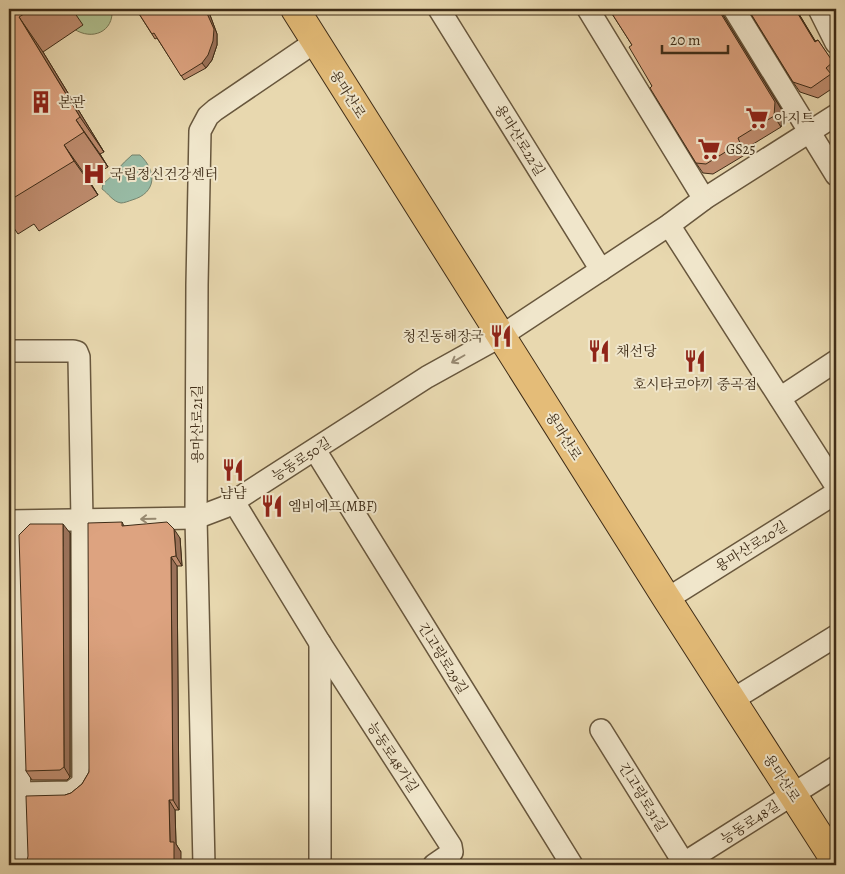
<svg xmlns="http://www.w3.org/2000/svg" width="845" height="874" font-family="Alegreya,'Noto Serif KR',serif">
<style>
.green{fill:#b0c08f;stroke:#777653}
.water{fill:#98bba5;stroke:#74826c}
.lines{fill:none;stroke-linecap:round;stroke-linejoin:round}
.street-casing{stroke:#68573d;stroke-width:24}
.primary-casing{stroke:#3e2c17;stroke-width:30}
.street{stroke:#f0e6cb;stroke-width:21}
.primary{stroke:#e4bc78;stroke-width:28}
.wall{fill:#be8c6e;stroke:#3e2c17}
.shaded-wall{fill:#9b725a;stroke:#3e2c17}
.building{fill:#dda380;stroke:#3e2c17}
.oneway{stroke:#978971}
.labels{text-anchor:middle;stroke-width:4;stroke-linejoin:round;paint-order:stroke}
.street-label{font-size:14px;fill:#3e2c17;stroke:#f0e6cb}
.poi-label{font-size:14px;fill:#3e2c17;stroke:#f0e6cb;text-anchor:start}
</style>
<rect width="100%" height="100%" fill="#e8d8af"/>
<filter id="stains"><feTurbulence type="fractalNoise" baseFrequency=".004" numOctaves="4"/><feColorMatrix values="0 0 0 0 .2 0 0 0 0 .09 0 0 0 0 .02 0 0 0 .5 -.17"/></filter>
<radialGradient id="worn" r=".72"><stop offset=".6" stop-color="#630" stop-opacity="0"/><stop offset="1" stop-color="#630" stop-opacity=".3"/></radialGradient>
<path class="green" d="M67,9H112C114,32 92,41 74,29Z"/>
<path class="water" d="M132,155H140C157,171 157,193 132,200C129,201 124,203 121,203C113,202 108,193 102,189L103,184C114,175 121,164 132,155Z"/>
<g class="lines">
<defs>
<g id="street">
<polyline points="439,9 601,270"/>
<polyline points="588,9 704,199"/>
<polyline points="734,9 836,175"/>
<polyline points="819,9 836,43"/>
<polyline points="669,225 836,486"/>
<polyline points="9,351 73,351 77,352 79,357 82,520 83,781 79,786 71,792 19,793"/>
<polyline points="780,398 836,361"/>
<polyline points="315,450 572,865"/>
<polyline points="234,502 320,643 451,846 452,852 450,854 434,865"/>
<polyline points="9,521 196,518 225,507 427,377 501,336 669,225 704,199 836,115"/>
<polyline points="12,521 22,865"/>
<polyline points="667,599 836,493"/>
<polyline points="320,643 320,865"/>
<polyline points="732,700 836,636"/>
<polyline points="601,730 685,865"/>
<polyline points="204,865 196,518 197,285 200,131 208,116 215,110 315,42"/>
<polyline points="681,865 836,767"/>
</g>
<polyline id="primary" points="295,9 667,599 836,862"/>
</defs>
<use href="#street" class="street-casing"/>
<use href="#primary" class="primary-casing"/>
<use href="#street" class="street"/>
<use href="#primary" class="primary"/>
</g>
<g class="wall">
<polygon points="9,9 72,9 83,25 43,52 104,152 100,154 108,167 88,179 98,195 39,231 34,224 18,234 9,221"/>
<polygon points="136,9 210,15 217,34 217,45 212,60 206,68 184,80 157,38 155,39"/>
<polygon points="609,9 722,9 723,15 783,112 781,127 745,149 748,153 713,174 703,173 696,163 652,86 632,45"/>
<polygon points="748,9 796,9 815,41 818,40 836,67 836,76 833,78 836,82 836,86 818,98 800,92 793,82"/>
<polygon points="122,522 124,526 180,538 182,566 177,566 179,810 175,810 176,844 181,852 27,861 65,795 71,793 82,784 89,772"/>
<polygon points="70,533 70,777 67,780 32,780 26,771"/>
</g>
<g class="shaded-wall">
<polygon points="718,9 722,9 723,15 783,112 781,127 774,116"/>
<polygon points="795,9 796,9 822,52 815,42"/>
<polygon points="206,10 210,15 217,34 217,45 212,60 206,68 202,63"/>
<polygon points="19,17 43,52 104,152 80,117"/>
<polygon points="76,120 100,154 108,167 84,132"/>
<polygon points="64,145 88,179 98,195 74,161"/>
<polygon points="63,524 70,533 70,777 64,767"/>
<polygon points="174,529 180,538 182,566 176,556"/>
<polygon points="171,557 177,566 179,810 173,800"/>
<polygon points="169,800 175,810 176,844 181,852 181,865 174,865 170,842"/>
<polygon points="9,840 10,865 9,865"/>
</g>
<g class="building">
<polygon points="9,9 32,9 19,17 80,117 76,120 84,132 64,145 74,161 15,197 10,190 9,191"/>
<polygon points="136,9 205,9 214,29 213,41 208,55 202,63 181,76 154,33 152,34"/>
<polygon points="609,9 718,9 775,102 774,116 738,138 740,143 706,164 696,163 650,88 652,86 629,47 632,45"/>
<polygon points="748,9 795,9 815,42 818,40 833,62 826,68 831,74 811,88 793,82"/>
<polygon points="122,522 122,526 167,522 174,529 176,556 171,557 173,800 169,800 170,842 174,842 174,865 23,865 27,861 28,856 26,796 65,795 71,793 82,784 89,772 88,523"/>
<polygon points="30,524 63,524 64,767 60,770 26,771 19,535"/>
</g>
<defs><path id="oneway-shaft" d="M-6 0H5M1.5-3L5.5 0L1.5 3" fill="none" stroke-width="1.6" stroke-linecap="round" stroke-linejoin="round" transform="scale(1.25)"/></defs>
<g class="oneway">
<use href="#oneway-shaft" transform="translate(458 359) rotate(150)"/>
<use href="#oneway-shaft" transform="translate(148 519) rotate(179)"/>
</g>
<defs>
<symbol id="building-bare" viewBox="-9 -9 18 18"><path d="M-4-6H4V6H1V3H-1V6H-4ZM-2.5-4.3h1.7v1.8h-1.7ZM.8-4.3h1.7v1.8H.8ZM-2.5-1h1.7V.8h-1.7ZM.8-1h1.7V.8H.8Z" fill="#8f2418" stroke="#f0e6cb" stroke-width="2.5" paint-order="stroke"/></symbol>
<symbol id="supermarket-bare" viewBox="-9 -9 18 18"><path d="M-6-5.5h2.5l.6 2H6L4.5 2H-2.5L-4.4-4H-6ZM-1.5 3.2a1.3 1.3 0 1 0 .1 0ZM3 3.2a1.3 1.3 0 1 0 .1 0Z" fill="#8f2418" stroke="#f0e6cb" stroke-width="2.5" paint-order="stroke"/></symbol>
<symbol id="hospital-bare" viewBox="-9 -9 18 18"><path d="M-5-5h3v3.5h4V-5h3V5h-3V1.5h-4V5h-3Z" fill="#8f2418" stroke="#f0e6cb" stroke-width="2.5" paint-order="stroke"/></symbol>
<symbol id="restaurant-bare" viewBox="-9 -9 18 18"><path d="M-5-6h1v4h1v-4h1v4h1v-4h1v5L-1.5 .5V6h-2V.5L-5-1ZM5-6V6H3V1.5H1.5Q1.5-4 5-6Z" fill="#8f2418" stroke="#f0e6cb" stroke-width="2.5" paint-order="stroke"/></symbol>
</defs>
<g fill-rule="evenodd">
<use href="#building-bare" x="25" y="86" width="32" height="32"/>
<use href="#supermarket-bare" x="741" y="102" width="32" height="32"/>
<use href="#supermarket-bare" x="693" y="133" width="32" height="32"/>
<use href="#hospital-bare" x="78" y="158" width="32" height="32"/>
<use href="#restaurant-bare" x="485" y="320" width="32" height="32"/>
<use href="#restaurant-bare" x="583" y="335" width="32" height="32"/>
<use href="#restaurant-bare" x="679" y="345" width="32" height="32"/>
<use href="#restaurant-bare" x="217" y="454" width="32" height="32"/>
<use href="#restaurant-bare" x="256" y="490" width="32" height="32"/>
</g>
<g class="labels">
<g class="street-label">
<text transform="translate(348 94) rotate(58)" y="5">용마산로</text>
<text transform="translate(520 140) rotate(58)" y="5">용마산로22길</text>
<text transform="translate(197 424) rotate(-90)" y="5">용마산로21길</text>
<text transform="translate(564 436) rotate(58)" y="5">용마산로</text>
<text transform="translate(301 459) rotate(-33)" y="5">능동로50길</text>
<text transform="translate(751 546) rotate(-32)" y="5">용마산로20길</text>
<text transform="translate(443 658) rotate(58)" y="5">긴고랑로29길</text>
<text transform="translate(393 757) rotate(57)" y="5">능동로48가길</text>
<text transform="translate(782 778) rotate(57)" y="5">용마산로</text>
<text transform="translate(643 797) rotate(58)" y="5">긴고랑로31길</text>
<text transform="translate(750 822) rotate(-33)" y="5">능동로48길</text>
</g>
<g class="poi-label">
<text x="58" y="107">본관</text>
<text x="774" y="123">아지트</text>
<text x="726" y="154">GS25</text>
<text x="110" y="179">국립정신건강센터</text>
<text x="484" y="341" text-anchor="end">청진동해장국</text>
<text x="616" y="356">채선당</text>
<text x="695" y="389" text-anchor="middle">호시타코야끼 중곡점</text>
<text x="233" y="498" text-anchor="middle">냠냠</text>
<text x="288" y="511">엠비에프(MBF)</text>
</g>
</g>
<rect width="845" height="874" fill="none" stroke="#e8d8af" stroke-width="30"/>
<rect x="10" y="10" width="825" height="854" fill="none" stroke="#3e2c17" stroke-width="2.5"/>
<rect x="15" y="15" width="815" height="844" fill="none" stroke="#3e2c17"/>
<path d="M662 45v8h66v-8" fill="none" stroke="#3e2c17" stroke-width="2.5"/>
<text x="670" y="45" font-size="15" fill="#3e2c17" stroke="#f0e6cb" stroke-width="4" paint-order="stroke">20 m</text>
<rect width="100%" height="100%" filter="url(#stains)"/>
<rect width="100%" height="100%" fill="url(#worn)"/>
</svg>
